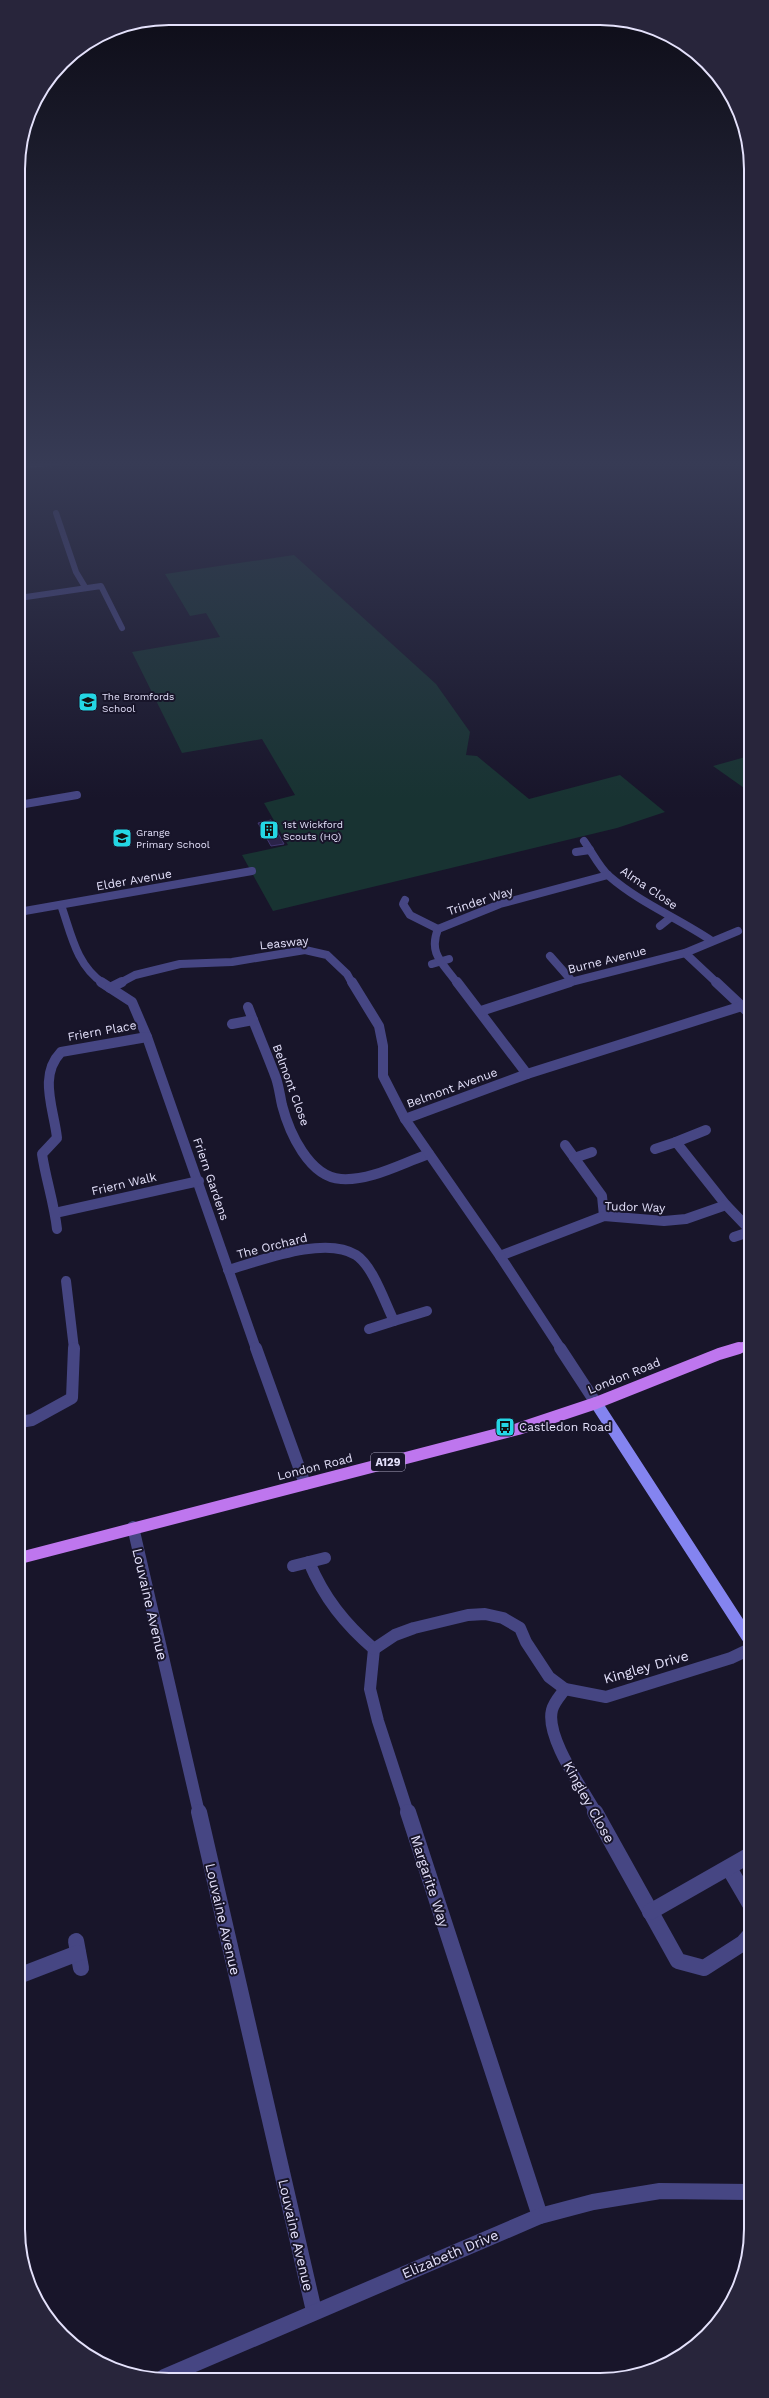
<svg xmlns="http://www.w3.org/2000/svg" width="769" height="2398" font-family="'Work Sans',sans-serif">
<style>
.green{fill:#183332}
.building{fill:#2a2349;stroke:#423872}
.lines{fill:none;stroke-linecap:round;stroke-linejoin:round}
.street-far4{stroke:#464683;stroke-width:6}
.street-far3{stroke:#464683;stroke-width:8}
.street-far2{stroke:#464683;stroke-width:10}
.street-far1{stroke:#464683;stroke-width:12}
.street{stroke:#464683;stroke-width:16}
.secondary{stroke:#8484f0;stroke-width:12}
.primary-far1{stroke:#be76ee;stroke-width:10}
.primary{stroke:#be76ee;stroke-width:12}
.labels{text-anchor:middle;stroke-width:4;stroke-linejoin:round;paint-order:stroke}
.far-poi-label{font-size:10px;fill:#e4e1fb;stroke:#18152a;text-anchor:start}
.shield{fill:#18152a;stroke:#a7a4bc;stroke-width:1}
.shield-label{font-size:11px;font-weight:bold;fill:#e4e1fb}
.street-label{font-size:12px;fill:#e4e1fb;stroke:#18152a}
.poi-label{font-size:12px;fill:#e4e1fb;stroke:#18152a;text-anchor:start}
.near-street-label{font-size:14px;fill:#e4e1fb;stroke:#18152a}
.rim{fill:none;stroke:#e4e1fb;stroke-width:2}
</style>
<rect width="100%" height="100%" fill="#18152a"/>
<g class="green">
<polygon points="294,555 436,684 470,732 466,755 477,756 529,799 620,775 665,812 617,828 273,911 242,855 288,845 264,803 295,795 262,739 182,753 132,652 220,637 206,613 190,616 165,574"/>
<polygon points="749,756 749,789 747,790 713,766"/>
</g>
<polygon class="building" points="271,820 284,844 271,846 258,823"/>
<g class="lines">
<g class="street-far4">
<polyline points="19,465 56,463"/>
<polyline points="56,513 76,572 85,587"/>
<polyline points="19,598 101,586 122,628"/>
</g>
<g class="street-far3">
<polyline points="19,805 77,795"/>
<path d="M584,841C592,852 599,867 609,876C640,903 678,918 712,941"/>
<polyline points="576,852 590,850"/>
<polyline points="405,900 403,904 410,915 438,929"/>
<path d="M61,905C71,933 76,965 103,983"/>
<polyline points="19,912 252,871"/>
<polyline points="660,926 670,918"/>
<polyline points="685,953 717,983"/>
<polyline points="550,956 572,981"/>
<polyline points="432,964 449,959"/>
<polyline points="120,983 135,975 180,964 232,962 305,950 327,955 347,974 352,983"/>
<path d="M457,983C443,963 428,954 438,929L500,904L608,875"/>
<polyline points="567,983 685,953 738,931"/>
</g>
<g class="street-far2">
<polyline points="101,982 132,1002 147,1037 256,1349"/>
<polyline points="352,982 379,1026 383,1046 383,1076 405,1119"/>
<polyline points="457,982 527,1074"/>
<polyline points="716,982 749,1013"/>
<polyline points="110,988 122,982"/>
<path d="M248,1007C257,1031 267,1054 276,1078C279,1087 280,1096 282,1105C289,1132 309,1177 341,1179C371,1181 402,1163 429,1154"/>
<polyline points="481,1011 570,982"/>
<polyline points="232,1024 253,1020"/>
<polyline points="676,1142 706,1130"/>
<polyline points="565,1145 602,1196 604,1216"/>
<polyline points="655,1149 676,1142 726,1205 749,1229"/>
<polyline points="574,1158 592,1152"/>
<polyline points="55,1213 199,1181"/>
<path d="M57,1229C54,1203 46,1180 42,1154L57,1138C54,1109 38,1076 61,1052L147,1037"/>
<polyline points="734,1237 749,1232"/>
<polyline points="500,1256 604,1216 664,1221 686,1219 726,1205"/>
<path d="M228,1270C260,1261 325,1235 356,1255C373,1266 385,1303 394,1321L427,1311"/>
<polyline points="66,1281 74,1349"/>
<polyline points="369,1329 394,1321"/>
<polyline points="561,1349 500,1256 405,1119 527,1074 742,1006"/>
</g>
<g class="street-far1">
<polyline points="256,1348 305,1484"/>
<polyline points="560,1348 596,1403"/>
<polyline points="20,1422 32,1420 72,1398 74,1348"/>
<polyline points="133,1527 199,1813"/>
<path d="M309,1562C324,1598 345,1624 374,1649"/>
<polyline points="293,1566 325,1558"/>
<polyline points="374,1649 370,1689 378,1721 408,1813"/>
<polyline points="374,1649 395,1635 414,1628 468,1615 485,1614 503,1618 520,1628 526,1642 549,1677 565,1689 606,1697 731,1658 750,1649"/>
<path d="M565,1689C560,1696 554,1702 552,1710C545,1737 583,1789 596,1813"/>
</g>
<g class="street">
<polyline points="199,1812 314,2311"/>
<polyline points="408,1812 540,2216"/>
<polyline points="595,1812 678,1961 704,1968 743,1943 750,1935"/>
<polyline points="729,1868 750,1904"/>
<polyline points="650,1912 750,1855"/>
<polyline points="76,1941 81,1968"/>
<polyline points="21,1975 78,1953"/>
<polyline points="164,2377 540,2216 593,2202 660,2191 751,2192"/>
</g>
<polyline class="secondary" points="596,1403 750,1641"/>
<polyline class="primary-far1" points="736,1349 750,1345"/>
<polyline class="primary" points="20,1558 518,1429 596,1403 719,1354 739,1348"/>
</g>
<linearGradient id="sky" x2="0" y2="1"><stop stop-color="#0d0c17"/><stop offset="0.58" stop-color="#373b55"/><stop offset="1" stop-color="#373b55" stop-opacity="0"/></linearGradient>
<rect width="769" height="799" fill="url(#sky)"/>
<defs>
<symbol id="school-square" viewBox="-11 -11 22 22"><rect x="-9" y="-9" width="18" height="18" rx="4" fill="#24d6e4" stroke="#18152a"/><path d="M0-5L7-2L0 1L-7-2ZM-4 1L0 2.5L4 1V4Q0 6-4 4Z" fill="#111"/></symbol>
<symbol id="building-square" viewBox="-11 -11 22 22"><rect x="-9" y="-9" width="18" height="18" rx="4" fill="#24d6e4" stroke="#18152a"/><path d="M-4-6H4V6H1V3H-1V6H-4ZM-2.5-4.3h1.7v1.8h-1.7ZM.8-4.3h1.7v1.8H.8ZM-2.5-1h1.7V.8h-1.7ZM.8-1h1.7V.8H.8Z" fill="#111"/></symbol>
<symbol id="bus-square" viewBox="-11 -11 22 22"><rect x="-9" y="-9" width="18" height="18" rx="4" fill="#24d6e4" stroke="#18152a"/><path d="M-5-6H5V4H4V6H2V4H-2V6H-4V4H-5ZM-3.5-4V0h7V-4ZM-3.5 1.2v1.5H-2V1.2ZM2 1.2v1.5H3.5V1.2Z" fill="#111"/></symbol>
</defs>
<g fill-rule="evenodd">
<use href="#school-square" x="77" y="691" width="22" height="22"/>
<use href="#building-square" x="258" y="819" width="22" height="22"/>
<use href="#school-square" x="111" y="827" width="22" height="22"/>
<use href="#bus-square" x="494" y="1416" width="22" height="22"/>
</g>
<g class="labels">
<g class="far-poi-label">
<text x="102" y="700">The Bromfords<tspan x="102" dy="12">School</tspan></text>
<text x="283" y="828">1st Wickford<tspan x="283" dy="12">Scouts (HQ)</tspan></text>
<text x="136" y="836">Grange<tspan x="136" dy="12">Primary School</tspan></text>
</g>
<rect class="shield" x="371" y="1453" width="34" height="18" rx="3"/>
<g class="shield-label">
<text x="388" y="1466">A129</text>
</g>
<g class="street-label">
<text transform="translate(134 880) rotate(-10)" y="4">Elder Avenue</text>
<text transform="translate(649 888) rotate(34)" y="4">Alma Close</text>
<text transform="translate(480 901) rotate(-18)" y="4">Trinder Way</text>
<text transform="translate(284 943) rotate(-6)" y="4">Leasway</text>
<text transform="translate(607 960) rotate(-14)" y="4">Burne Avenue</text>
<text transform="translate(102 1031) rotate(-10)" y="4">Friern Place</text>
<text transform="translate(291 1085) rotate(70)" y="4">Belmont Close</text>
<text transform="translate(452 1088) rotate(-20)" y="4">Belmont Avenue</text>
<text transform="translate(211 1179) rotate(71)" y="4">Friern Gardens</text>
<text transform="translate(124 1184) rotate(-13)" y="4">Friern Walk</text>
<text transform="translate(635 1207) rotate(2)" y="4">Tudor Way</text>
<text transform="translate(272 1246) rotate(-14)" y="4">The Orchard</text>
<text transform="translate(624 1376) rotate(-22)" y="4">London Road</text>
<text transform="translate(315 1467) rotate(-14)" y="4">London Road</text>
</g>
<g class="poi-label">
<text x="519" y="1431">Castledon Road</text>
</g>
<g class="near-street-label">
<text transform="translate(150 1604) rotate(77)" y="5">Louvaine Avenue</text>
<text transform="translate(646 1667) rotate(-16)" y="5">Kingley Drive</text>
<text transform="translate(589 1802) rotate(61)" y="5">Kingley Close</text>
<text transform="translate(430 1881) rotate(72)" y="5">Margarite Way</text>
<text transform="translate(223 1919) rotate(77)" y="5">Louvaine Avenue</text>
<text transform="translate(296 2235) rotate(77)" y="5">Louvaine Avenue</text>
<text transform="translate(450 2254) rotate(-23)" y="5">Elizabeth Drive</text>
</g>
</g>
<path d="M0 0H769V2398H0ZM169 25H600A144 144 0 0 1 744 169V2229A144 144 0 0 1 600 2373H169A144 144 0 0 1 25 2229V169A144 144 0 0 1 169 25Z" fill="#28253b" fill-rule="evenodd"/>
<path class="rim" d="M169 25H600A144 144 0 0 1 744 169V2229A144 144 0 0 1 600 2373H169A144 144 0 0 1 25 2229V169A144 144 0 0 1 169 25Z"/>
</svg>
